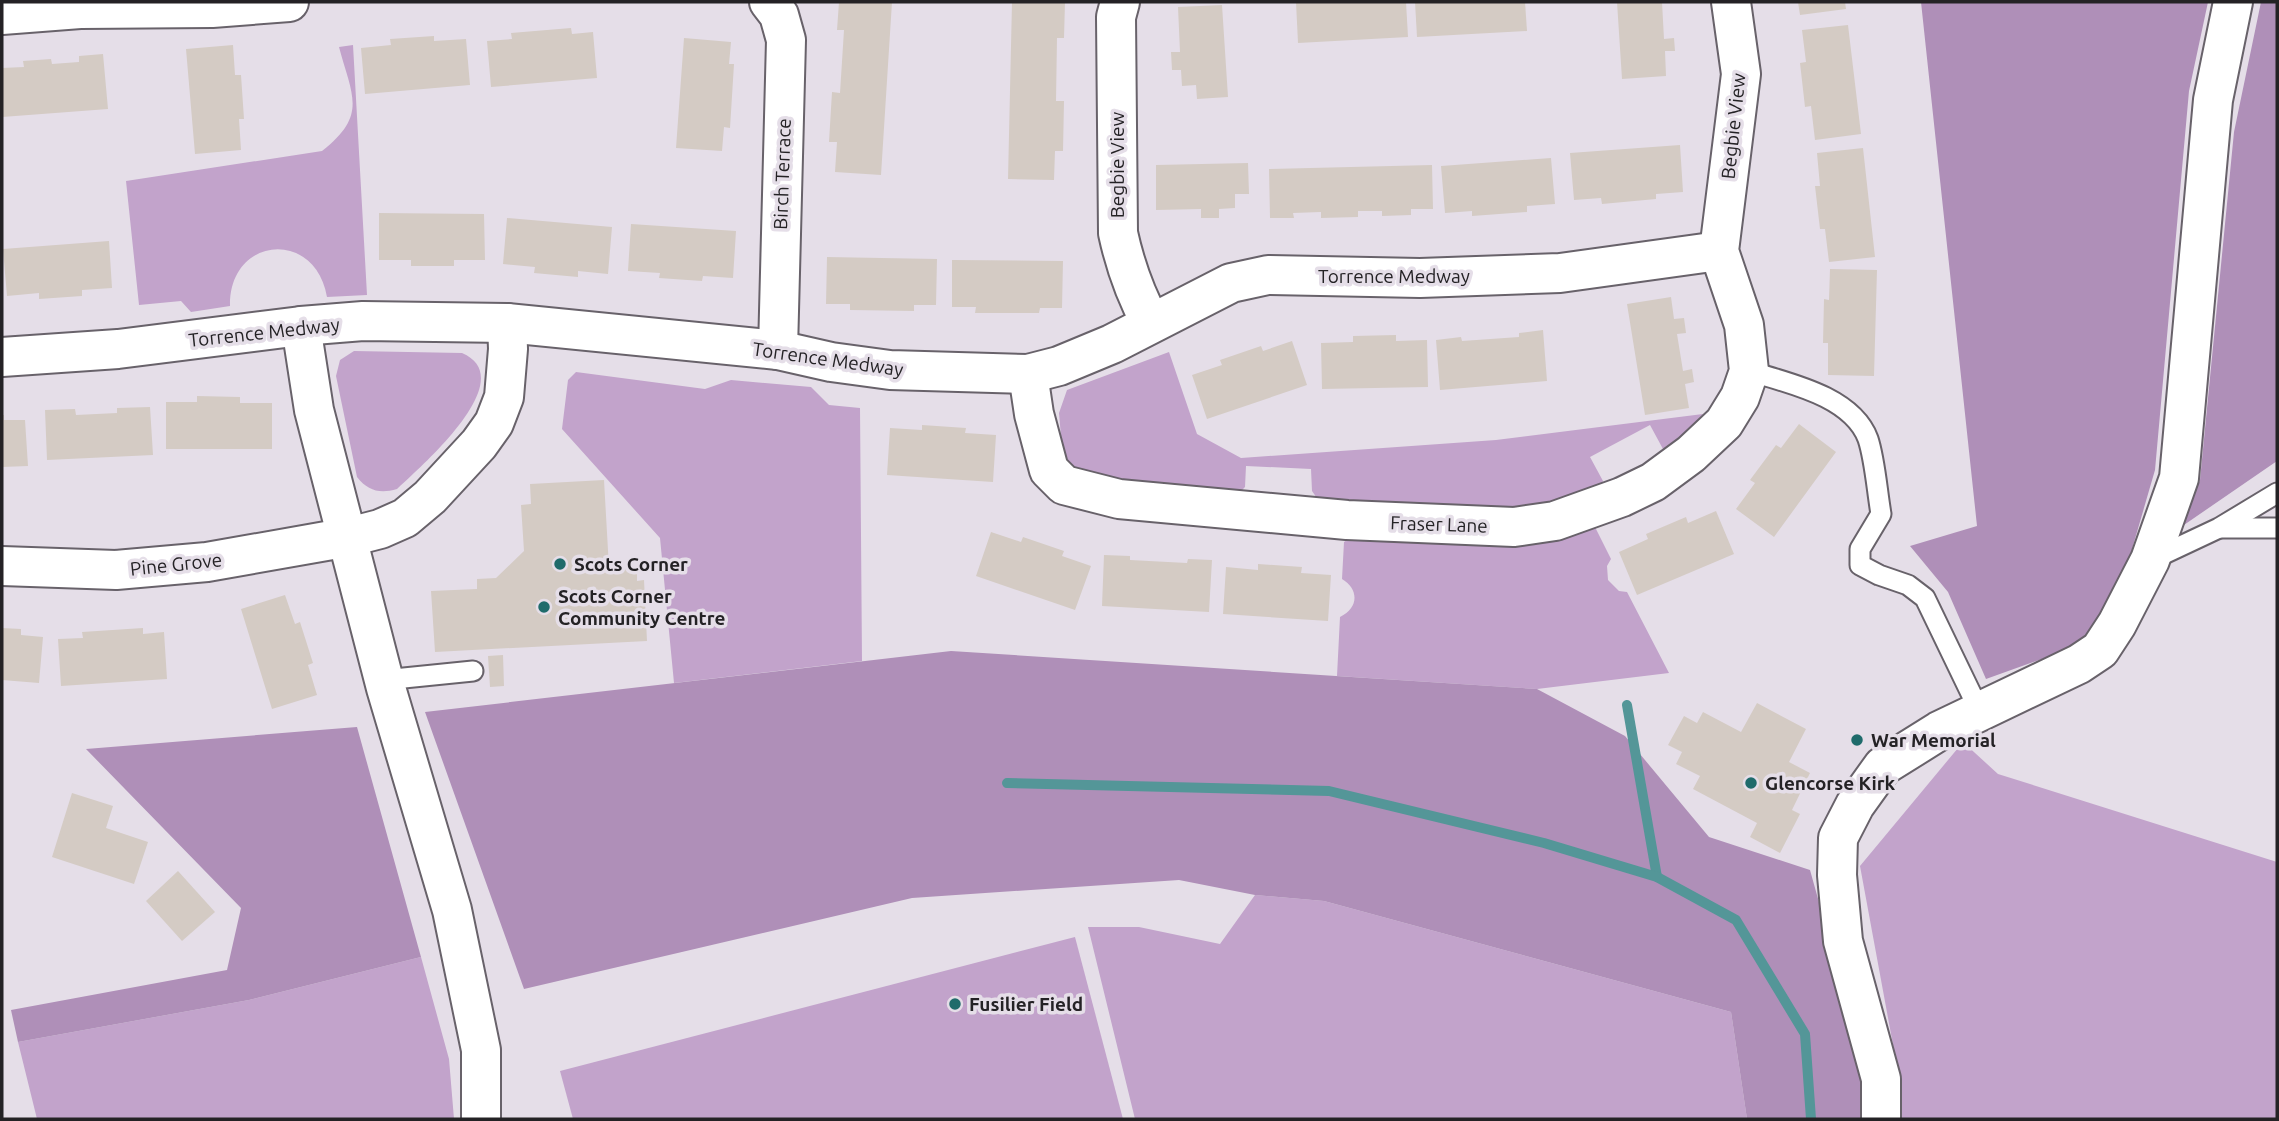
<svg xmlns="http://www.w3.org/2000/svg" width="2279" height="1121" font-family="Ubuntu,sans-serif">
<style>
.green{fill:#c2a3cb}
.forest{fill:#af8fb8}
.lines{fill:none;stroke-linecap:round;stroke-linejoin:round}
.stream{stroke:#549698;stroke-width:10}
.building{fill:#d4cbc4}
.lane-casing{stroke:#68626a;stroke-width:23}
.street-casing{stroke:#68626a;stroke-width:42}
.lane{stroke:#fff;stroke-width:19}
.street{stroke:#fff;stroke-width:38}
.poi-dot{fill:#1f6b6b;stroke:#e5dee8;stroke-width:2.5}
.labels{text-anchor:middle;stroke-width:7;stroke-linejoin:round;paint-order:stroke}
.street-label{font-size:19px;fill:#242225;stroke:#e5dee8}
.poi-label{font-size:19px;font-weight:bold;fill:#242225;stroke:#e5dee8;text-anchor:start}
</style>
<rect width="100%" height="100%" fill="#e5dee8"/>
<g class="green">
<path d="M353,45L367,295L327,297C315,228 229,236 230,306L191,312L181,301L139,305L126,181L322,151C368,115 352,96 339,47Z"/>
<path d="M354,351L462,353C523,379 419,468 397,489C380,494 368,491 357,477L336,376L340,360Z"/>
<polygon points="1169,352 1197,434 1241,458 1496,440 1703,414 1668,450 1663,449 1650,425 1590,457 1603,481 1597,494 1548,513 1319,501 1312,491 1311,469 1246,466 1245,487 1239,493 1085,482 1063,460 1059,413 1067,390"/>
<polygon points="576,372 705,389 731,380 811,387 829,405 860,408 862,661 674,683 660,538 562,429 568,380"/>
<path d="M1595,527L1611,559L1607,566L1608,580L1619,591L1627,592L1669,673L1537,689L1337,676L1340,617C1359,608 1359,589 1342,579L1344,542L1360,532Z"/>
<polygon points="1963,742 1998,774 2277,862 2277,1119 1898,1119 1898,1072 1860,866"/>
<polygon points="1255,895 1324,901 1731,1012 1747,1119 1135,1119 1088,927 1139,927 1220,944"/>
<polygon points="1075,937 1123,1119 573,1119 560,1071"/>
<polygon points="421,957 449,1059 454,1119 37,1119 18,1042 249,1000"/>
</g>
<g class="forest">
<polygon points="1921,2 2208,2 2189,91 2155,470 2119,594 2095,640 1986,679 1948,592 1910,546 1977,526"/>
<polygon points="2261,2 2277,2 2277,461 2181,527 2200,480 2234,132"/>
<polygon points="951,651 1537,689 1625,736 1709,837 1810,870 1869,1082 1867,1119 1747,1119 1731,1012 1324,901 1255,895 1179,880 912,898 524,989 425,712"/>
<polygon points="357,727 421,957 249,1000 18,1042 11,1010 227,970 241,908 86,749"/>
</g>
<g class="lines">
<g class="stream">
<polyline points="1627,705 1657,877"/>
<polyline points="1007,783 1329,791 1544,843 1657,877 1736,920 1805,1034 1811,1119"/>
</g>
</g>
<g class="building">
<polygon points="839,2 892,2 881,175 835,172 837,142 829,142 832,92 840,93 844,30 837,30"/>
<polygon points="1012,2 1065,2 1064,38 1057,38 1056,101 1064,101 1063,151 1055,151 1054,180 1008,179"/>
<polygon points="1296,2 1406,2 1408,37 1298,43"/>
<polygon points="1415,2 1525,2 1527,31 1417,37"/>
<polygon points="1617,2 1662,2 1664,39 1674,38 1675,51 1665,51 1666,76 1622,79"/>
<polygon points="1798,2 1845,2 1846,9 1800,15"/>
<polygon points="1222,5 1228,97 1197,99 1196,85 1182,86 1181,70 1172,70 1171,52 1180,52 1178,7"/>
<polygon points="1848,25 1861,134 1815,140 1811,106 1805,107 1800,63 1806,62 1802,30"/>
<polygon points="571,28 572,34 593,32 597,78 491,87 487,41 512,39 511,33"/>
<polygon points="434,36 434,41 466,39 470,85 365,94 361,48 391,45 390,39"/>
<polygon points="684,38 731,42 729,64 734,64 730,128 724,127 722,151 676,148"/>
<polygon points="233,45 235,75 241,75 244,119 239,119 241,150 195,154 186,49"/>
<polygon points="103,54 108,109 2,117 2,68 24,67 23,61 51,59 52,64 79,62 79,56"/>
<polygon points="1680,145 1683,192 1656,194 1656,199 1602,204 1601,198 1574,200 1570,153"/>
<polygon points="1863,148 1875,257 1829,262 1825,229 1820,229 1815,186 1820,186 1817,153"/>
<polygon points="1551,158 1555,204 1527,206 1527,212 1472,216 1472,211 1445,213 1441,166"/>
<polygon points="1248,163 1249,194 1235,194 1235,208 1219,209 1219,218 1201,218 1201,209 1156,210 1156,165"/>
<polygon points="1432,165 1433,209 1411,209 1411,215 1382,216 1382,211 1358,211 1358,217 1321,218 1321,212 1293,213 1294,218 1270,218 1269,169"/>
<polygon points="379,213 484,214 485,260 454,260 454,266 411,266 411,260 379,260"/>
<polygon points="507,218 612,227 608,274 578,271 578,277 534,273 535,267 503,264"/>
<polygon points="631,224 736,231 733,278 703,276 702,281 659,278 660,273 628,271"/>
<polygon points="109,241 112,288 82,290 82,296 39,299 39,293 7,296 3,249"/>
<polygon points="827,257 937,259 936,305 914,305 914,311 850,310 850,304 826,304"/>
<polygon points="952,260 1063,261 1062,308 1040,308 1039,313 975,313 976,307 952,307"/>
<polygon points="1830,269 1877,270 1874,376 1828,375 1828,343 1823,343 1824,299 1829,300"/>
<polygon points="1671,297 1674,319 1684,318 1686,333 1677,334 1683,371 1692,369 1694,382 1685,384 1689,408 1645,415 1627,304"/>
<polygon points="1543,330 1547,381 1440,390 1436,340 1461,337 1462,341 1519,337 1519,333"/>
<polygon points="1396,335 1396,341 1427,340 1428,387 1322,389 1321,343 1353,342 1353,336"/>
<polygon points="1292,341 1307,385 1207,419 1192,375 1222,365 1220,360 1261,346 1263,351"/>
<polygon points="197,396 240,397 240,403 272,403 272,449 166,449 166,402 197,402"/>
<polygon points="150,407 153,455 47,460 45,410 75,409 76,415 117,413 117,408"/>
<polygon points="2,415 4,415 4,420 25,420 28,466 2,467"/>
<polygon points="1799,424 1836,452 1774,537 1736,509 1755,483 1750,480 1776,445 1781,448"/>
<polygon points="922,425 966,428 965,433 996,435 993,482 887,475 890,428 922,430"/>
<polygon points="604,480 609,568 637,567 637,581 644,580 647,641 435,652 431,591 477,589 477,579 496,578 524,551 521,505 531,504 530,484"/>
<polygon points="1716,511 1734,554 1637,595 1619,552 1648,539 1646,534 1686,517 1688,523"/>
<polygon points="991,532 1021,542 1023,537 1064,551 1062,556 1091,566 1075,610 976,576"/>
<polygon points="1104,555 1130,556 1130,560 1187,563 1188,559 1212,560 1209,612 1102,606"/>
<polygon points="1258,564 1302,567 1301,573 1331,575 1328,621 1223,614 1226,567 1258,570"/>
<polygon points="285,595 295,624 300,622 313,663 308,665 317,695 272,709 241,609"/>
<polygon points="2,628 21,629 21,635 43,637 39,683 2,680"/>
<polygon points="143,628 143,634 164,632 167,679 61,686 58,639 83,638 82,632"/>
<polygon points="503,655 504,686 490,687 488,656"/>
<polygon points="1757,703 1806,729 1789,762 1810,773 1792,810 1800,814 1780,853 1750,837 1757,823 1693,789 1700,776 1676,764 1682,752 1668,745 1684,716 1697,723 1703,712 1741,732"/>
<polygon points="72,793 113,806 106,828 148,842 134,884 52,857"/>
<polygon points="178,871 215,912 182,941 146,901"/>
</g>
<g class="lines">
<defs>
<g id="lane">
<path d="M1749,371C1788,383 1852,396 1868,439C1875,460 1877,491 1881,514L1860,549V565L1879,575L1908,585L1925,598L1980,712"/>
<polyline points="2220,528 2277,528"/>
<polyline points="2151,560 2219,528 2277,493"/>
<polyline points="384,680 473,671"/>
</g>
<g id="street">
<polyline points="769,2 779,15 786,40 778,350"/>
<path d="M1120,2L1116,17L1118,233C1125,265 1135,294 1151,323"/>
<polyline points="2,15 80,9 212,8 289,2"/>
<polyline points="301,326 314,410 386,688 452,910 481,1050 481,1119"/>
<polyline points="2,357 118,349 301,326 363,321 507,323 778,350 831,362 890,370 1028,374 1059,366 1112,344 1231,283 1268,275 1420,278 1560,273 1719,251"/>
<polyline points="1028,374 1034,414 1049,470 1064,485 1119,499 1347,520 1514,527 1555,521 1622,497 1653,482 1691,454 1724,423 1740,397 1749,371 1744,325 1719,251 1741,74 1731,2"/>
<polyline points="2,566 116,570 207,562 349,537 380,529 405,518 430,497 479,444 494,423 504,397 508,349 507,323"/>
<polyline points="1881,1119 1881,1079 1843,941 1837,875 1838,838 1855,805 1883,766 1939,731 2079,664 2100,650 2117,624 2150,560 2179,478 2213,100 2233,2"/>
</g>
</defs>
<use href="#lane" class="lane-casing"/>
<use href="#street" class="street-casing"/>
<use href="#lane" class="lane"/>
<use href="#street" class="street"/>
</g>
<g class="poi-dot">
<circle cx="560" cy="564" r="7"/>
<circle cx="544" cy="607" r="7"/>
<circle cx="1857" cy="740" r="7"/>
<circle cx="1751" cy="783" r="7"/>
<circle cx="955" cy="1004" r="7"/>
</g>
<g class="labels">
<g class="street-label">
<text transform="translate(1733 126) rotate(-84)" y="7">Begbie View</text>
<text transform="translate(1117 165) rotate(-90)" y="7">Begbie View</text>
<text transform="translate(782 174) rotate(-88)" y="7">Birch Terrace</text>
<text x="1394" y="283">Torrence Medway</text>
<text transform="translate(264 332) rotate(-6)" y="7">Torrence Medway</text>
<text transform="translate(828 359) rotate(8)" y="7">Torrence Medway</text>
<text transform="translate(1439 524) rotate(2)" y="7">Fraser Lane</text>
<text transform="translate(176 564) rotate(-6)" y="7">Pine Grove</text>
</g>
<g class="poi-label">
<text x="574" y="571">Scots Corner</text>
<text x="558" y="603">Scots Corner<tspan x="558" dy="22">Community Centre</tspan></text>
<text x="1871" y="747">War Memorial</text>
<text x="1765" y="790">Glencorse Kirk</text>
<text x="969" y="1011">Fusilier Field</text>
</g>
</g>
<rect width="2279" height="1121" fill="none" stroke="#242225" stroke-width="7"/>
</svg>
